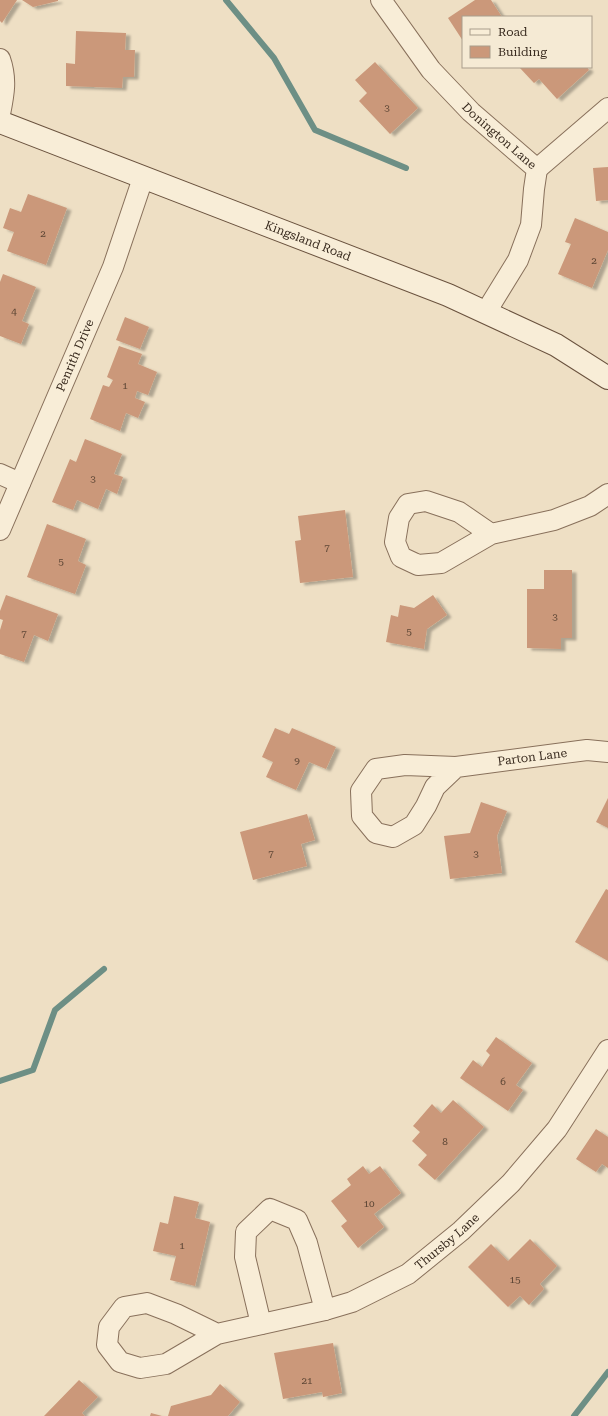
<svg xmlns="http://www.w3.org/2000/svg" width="608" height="1416" font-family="'Roboto Serif',serif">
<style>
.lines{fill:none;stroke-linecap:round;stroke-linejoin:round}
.stream{stroke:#6d8f85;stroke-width:6}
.building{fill:#cb987a;filter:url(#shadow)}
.street-casing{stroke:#88705b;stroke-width:22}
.secondary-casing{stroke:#6a523e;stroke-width:24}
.street{stroke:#f8edd7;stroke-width:20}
.secondary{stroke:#f8edd7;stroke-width:22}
.labels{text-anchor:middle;stroke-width:3;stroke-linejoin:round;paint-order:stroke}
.number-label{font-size:10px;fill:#5d4635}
.street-label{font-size:12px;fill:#382a1e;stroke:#f5ead4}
</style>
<defs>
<filter id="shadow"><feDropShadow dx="4.5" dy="2.5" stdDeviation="1" flood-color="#0004"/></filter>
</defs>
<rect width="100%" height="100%" fill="#eedfc4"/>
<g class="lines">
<g class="stream">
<polyline points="226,0 274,58 315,130 406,168"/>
<polyline points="0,1081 33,1070 55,1010 104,969"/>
<polyline points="574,1416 608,1372"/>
</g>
</g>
<g class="building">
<polygon points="0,0 17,0 2,23 0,21"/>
<polygon points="22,0 58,0 58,1 33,7"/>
<polygon points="475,0 491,0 502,17 463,17 463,41 448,18"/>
<polygon points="76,31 126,33 125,50 135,50 134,77 123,77 122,88 66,86 66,63 75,64"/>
<polygon points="375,62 418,108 390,134 359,101 367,93 355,80"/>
<polygon points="519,67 587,67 589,70 557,99 539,79 534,83"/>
<polygon points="608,167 608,200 596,201 593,168"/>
<polygon points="28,194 67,208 46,265 7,251 14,232 3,228 10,208 21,212"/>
<polygon points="575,218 608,232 608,250 592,288 558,274 571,244 565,242"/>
<polygon points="3,274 36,287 22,321 29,324 21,344 0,336 0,282"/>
<polygon points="125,317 149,327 140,349 116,340"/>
<polygon points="119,346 142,354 138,364 157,372 148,395 137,391 135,398 145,402 138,418 126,413 120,431 90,419 103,385 109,387 113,380 107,377"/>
<polygon points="85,439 122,454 114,474 123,477 117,494 106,489 98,509 77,500 73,510 52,502 70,459 76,462"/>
<polygon points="345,510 353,577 300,583 295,541 301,540 298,516"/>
<polygon points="47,524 86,539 78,561 86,565 75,594 27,577"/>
<polygon points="544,570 572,570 572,638 561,638 561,649 527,648 527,589 544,589"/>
<polygon points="6,595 58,614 48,641 34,635 24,662 0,654 0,630 3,620 0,619 0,611"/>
<polygon points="433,595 447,615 427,629 424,649 386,642 391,615 398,617 400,605 414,608"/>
<polygon points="275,728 289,734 292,728 336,747 326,769 309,762 296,790 266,777 273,762 262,757"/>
<polygon points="608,798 608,828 596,822"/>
<polygon points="481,802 507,811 497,836 502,873 450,879 444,836 470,833"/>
<polygon points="307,814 315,840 301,844 307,866 253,880 240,832"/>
<polygon points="606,889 608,890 608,961 575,942"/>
<polygon points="496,1037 532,1063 516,1085 523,1090 508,1111 460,1078 473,1060 482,1067 490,1055 486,1051"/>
<polygon points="453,1100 484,1127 435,1180 418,1165 427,1155 412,1141 420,1132 413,1126 432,1104 441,1113"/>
<polygon points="596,1129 608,1137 608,1168 602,1164 596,1172 576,1159"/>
<polygon points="363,1166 369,1174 380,1166 401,1193 374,1214 384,1227 358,1248 341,1226 347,1221 331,1201 351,1185 347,1179"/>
<polygon points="174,1196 199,1202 195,1218 210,1222 195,1286 170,1280 176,1256 153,1251 160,1222 168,1224"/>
<polygon points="530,1239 557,1266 540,1284 544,1289 529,1305 520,1296 508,1307 468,1267 491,1244 508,1261"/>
<polygon points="333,1343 342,1393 323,1397 322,1392 283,1399 274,1353"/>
<polygon points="79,1380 98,1397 82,1413 85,1416 44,1416"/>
<polygon points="220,1384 240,1402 228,1416 168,1416 171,1406 211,1395"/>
<polygon points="151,1413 162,1416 150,1416"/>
</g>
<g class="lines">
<defs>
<g id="street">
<path id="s1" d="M381,0L431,70L471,112L537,169L534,189L531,225L518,260L486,312"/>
<path d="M0,59C7,79 4,94 0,114"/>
<polyline points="537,169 608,108"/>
<polyline points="0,474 20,483"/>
<path id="s2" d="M0,530L113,267L143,178"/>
<polyline points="491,534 459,512 426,501 408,504 399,518 395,542 401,557 418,565 441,563 491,534 554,520 590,506 608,494"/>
<path id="s3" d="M456,767L435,787L426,806L414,825L393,837L376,833L362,816L361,791L376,769L405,765L456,767L587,750L608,752"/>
<polyline points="261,1324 245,1257 246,1232 270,1209 297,1220 307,1243 325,1310"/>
<path id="s4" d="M217,1334L176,1314L147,1303L124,1307L109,1327L107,1345L120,1362L140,1368L166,1364L217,1334L325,1310L352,1302L408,1274L461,1231L511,1183L557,1129L608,1050"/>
</g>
<g id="secondary">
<path id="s5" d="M0,122L448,295L556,345L608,378"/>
</g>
</defs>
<use href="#street" class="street-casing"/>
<use href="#secondary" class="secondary-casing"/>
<use href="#street" class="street"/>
<use href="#secondary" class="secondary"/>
</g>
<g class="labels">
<g class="number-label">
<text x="387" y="111">3</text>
<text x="43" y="237">2</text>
<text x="594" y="264">2</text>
<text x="14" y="315">4</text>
<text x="125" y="389">1</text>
<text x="93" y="482">3</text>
<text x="327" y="551">7</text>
<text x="61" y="565">5</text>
<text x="555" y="620">3</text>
<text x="409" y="635">5</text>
<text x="24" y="637">7</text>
<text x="297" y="764">9</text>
<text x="271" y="857">7</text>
<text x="476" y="857">3</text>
<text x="503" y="1085">6</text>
<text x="445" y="1145">8</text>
<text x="369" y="1207">10</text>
<text x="182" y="1249">1</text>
<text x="515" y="1283">15</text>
<text x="307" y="1384">21</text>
</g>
<g class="street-label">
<text dy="4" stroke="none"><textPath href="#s1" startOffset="181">Donington Lane</textPath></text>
<text dy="4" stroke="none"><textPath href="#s5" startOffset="330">Kingsland Road</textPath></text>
<text dy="4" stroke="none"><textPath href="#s2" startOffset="190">Penrith Drive</textPath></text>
<text dy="4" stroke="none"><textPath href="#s3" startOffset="345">Parton Lane</textPath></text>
<text dy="4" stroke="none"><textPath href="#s4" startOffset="523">Thursby Lane</textPath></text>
</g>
</g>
<rect x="462" y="16" width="130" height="52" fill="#f5ead4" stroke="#a99d8b"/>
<rect x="470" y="29" width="20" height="6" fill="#f8edd7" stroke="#a99d8b"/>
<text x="498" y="36" font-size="12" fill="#382a1e">Road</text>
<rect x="470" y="46" width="20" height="12" fill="#cb987a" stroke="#a99d8b"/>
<text x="498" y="56" font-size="12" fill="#382a1e">Building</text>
</svg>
